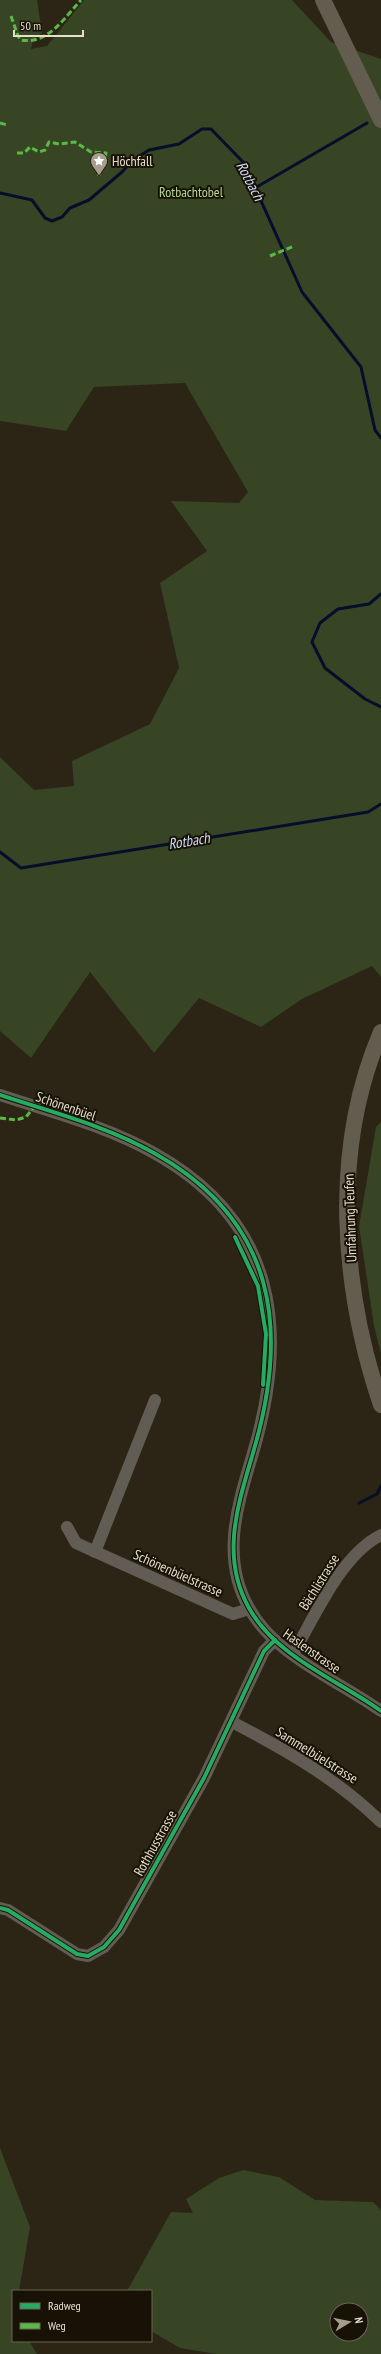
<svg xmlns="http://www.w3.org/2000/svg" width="381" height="2354" font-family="'PT Sans Narrow',sans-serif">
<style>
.green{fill:#374524;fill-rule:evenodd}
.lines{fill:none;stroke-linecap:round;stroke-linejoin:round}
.stream{stroke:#060e2b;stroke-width:3}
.minor{stroke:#625d54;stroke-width:12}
.major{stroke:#635d50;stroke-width:16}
.quiet{stroke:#58b947;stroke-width:3;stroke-dasharray:6 3;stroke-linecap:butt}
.cycleway-casing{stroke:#181206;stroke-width:6}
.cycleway{stroke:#26ab63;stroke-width:4}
.labels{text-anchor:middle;stroke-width:4;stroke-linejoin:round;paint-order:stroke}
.poi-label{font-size:14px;fill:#e7decd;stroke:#181206;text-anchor:start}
.park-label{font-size:14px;fill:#b4d791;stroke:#181206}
.street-label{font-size:14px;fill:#e7decd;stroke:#181206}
.water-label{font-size:15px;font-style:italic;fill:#cddcf6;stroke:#181206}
</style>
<rect width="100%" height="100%" fill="#2c2414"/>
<g class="green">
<polygon points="0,0 37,0 42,33 33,40 31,49 47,46 84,0 292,0 331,42 381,59 381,977 372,966 302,999 261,1027 199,998 154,1053 90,972 31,1058 0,1031 0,757 34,790 74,786 72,761 150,724 179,668 160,583 207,551 171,501 239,503 248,492 185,383 94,387 66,431 0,421"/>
<polygon points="381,1122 381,1353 374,1326 359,1226 376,1127"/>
<polygon points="0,2148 30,2227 19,2291 13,2291 13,2341 29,2341 37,2354 0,2354"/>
<path d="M243,2170L279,2177L315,2200L373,2202L381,2210V2354H216L180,2348L151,2331V2291H127L171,2212L193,2213L186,2199L219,2178ZM337,2310H361V2334H337Z"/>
</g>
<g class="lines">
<g class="stream">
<polyline points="255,188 367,123"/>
<polyline points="0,193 32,200 45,218 52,221 62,217 70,208 89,200 122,172 132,161 149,150 179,144 202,129 211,129 244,163 302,292 361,367 375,430 381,438"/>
<polyline points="381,594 369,604 338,609 320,623 312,642 325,668 365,699 381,707"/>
<polyline points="0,852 21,868 368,812 381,804"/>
<polyline points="359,1503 377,1494 381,1486"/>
</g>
<g class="minor">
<path d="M0,1095C51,1112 107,1126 154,1153C276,1221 290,1329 253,1453C238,1504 220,1557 249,1608C276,1657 338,1680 381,1711"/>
<polyline points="67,1527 76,1543 233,1614 249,1609"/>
<polyline points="95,1552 155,1400"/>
<path d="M293,1654C315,1616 341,1555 381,1535"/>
<path d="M232,1722C286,1750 337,1779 381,1822"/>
<polyline points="0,1908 8,1910 77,1954 88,1956 104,1947 119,1930 204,1778 264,1651 275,1640"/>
</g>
<g class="major">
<polyline points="323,0 381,120"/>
<path d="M381,1032C331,1149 341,1286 381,1405"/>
</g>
<g class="quiet">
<path d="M11,16L18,36L21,40C48,45 65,17 81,0"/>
<polyline points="0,123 7,125"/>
<polyline points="17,153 24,153 30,147 39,152 45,150 49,142 59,144 75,142 91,152 106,153 104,163 98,166 99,176"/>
<polyline points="270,256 294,246"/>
<polyline points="0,1118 16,1120 26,1117 34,1107"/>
</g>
<defs>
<g id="cycleway">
<path d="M0,1095C51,1112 107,1126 154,1153C276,1221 290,1329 253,1453C238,1504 220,1557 249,1608C276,1657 338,1680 381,1711"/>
<polyline points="235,1237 258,1286 266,1334 263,1385"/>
<polyline points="0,1908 8,1910 77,1954 88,1956 104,1947 119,1930 204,1778 264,1651 275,1640"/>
</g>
</defs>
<use href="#cycleway" class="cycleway-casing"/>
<use href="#cycleway" class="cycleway"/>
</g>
<defs>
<symbol id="sight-pin" viewBox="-11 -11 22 30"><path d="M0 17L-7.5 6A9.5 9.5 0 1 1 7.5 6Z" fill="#a69d8c" stroke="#181206"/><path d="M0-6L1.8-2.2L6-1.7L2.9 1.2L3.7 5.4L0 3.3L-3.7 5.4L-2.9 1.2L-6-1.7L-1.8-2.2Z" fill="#fff"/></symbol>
</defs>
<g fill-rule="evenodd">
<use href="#sight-pin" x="89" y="151" width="20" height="27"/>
</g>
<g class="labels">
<g class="poi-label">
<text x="112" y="166">Höchfall</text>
</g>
<g class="park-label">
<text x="191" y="197">Rotbachtobel</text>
</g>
<g class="street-label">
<text transform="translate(66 1106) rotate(19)" y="5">Schönenbüel</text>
<text transform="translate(350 1218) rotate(-92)" y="5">Umfahrung Teufen</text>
<text transform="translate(178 1573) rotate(24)" y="5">Schönenbüelstrasse</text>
<text transform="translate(319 1582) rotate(-58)" y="5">Bächlistrasse</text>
<text transform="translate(312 1651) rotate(35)" y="5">Haslenstrasse</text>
<text transform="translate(317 1755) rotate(32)" y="5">Sammelbüelstrasse</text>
<text transform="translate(155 1843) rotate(-61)" y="5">Rothhusstrasse</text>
</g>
<g class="water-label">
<text transform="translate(250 181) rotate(62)" y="5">Rotbach</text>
<text transform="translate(189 841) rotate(-9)" y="5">Rotbach</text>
</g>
</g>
<rect x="12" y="2290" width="140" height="52" fill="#181206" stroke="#6b6456"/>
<rect x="20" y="2303" width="20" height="6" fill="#26ab63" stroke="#6b6456"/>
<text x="48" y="2310" font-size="12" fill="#e7decd">Radweg</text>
<rect x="20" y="2323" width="20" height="6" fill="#58b947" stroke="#6b6456"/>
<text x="48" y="2330" font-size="12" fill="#e7decd">Weg</text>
<g transform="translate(349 2322) rotate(80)"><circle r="19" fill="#181206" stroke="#6b6456"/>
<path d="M0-3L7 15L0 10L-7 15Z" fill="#a69d8c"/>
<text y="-6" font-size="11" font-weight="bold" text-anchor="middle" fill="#e7decd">N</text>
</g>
<path d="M14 30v6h69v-6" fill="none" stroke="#e7decd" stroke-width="2"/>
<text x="20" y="30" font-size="12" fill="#e7decd" stroke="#181206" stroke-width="3" paint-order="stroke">50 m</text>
</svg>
